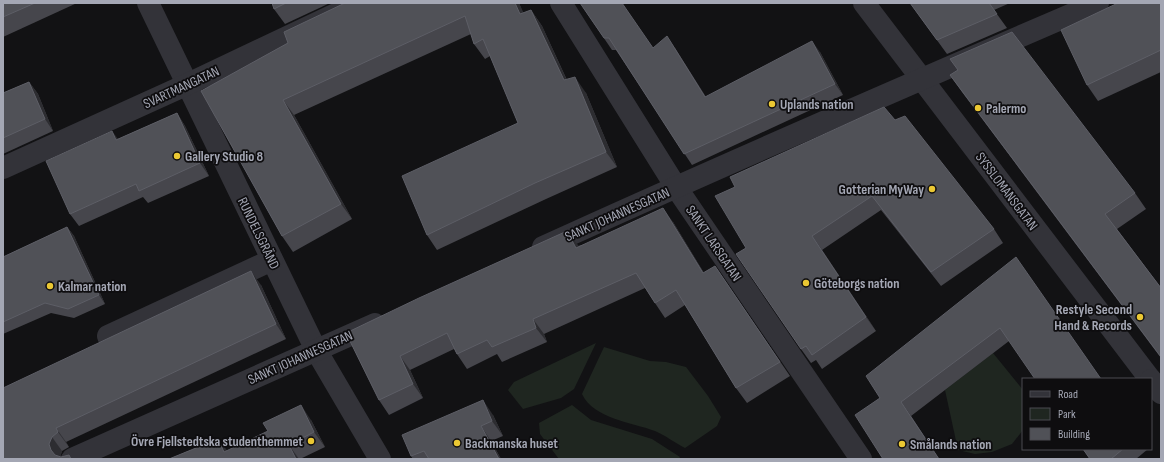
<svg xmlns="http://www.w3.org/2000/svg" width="1164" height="462" font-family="'Sofia Sans Condensed',sans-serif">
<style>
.green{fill:#1f2620}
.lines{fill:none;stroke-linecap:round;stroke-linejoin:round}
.minor{stroke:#333339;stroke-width:22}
.wall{fill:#46464c}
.shaded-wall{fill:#2d2d31}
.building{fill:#505157;stroke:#5d5e66}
.poi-dot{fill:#ebc833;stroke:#0e0d0f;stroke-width:1.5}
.labels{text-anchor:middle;stroke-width:3.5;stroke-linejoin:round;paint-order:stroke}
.street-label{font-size:14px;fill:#a4a7b4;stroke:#0e0d0f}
.poi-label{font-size:14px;font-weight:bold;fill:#a4a7b4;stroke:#0e0d0f;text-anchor:start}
</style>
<rect width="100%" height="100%" fill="#121214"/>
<g class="green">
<polygon points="596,343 574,389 561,398 523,409 508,390 514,382"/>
<path d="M604,347L650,361L666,362L686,367L708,396L721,417L717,426L685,448C675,443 665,435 655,431C631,422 594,419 582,394Z"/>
<polygon points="993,353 1023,390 1023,430 1012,444 992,452 975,454 958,450 945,390"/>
<polygon points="572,405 591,420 652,439 680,457 679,459 559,459 540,434 539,423"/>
</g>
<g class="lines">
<g class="minor">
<polyline points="148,3 316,350 380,459"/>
<polyline points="561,3 676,187 861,459"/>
<polyline points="864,3 1150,379"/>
<polyline points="3,168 188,84 359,3"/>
<path d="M543,247C727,163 912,83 1098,3"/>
<polyline points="108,336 272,260"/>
<polyline points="1151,380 1161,393"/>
<polyline points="72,459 375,324"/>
</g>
</g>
<g class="wall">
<polygon points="3,3 77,3 3,37"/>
<polygon points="272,3 330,3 285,24 274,9"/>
<polygon points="519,3 523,13 531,10 542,26 567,80 586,93 617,167 546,199 437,250 427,235 518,123 490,56 485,59 474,44 471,34 294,115 352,219 293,252 282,236 201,91 288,43"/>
<polygon points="580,3 653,48 675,48 706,97 820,52 843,95 692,165 616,50 612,50"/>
<polygon points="910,3 1010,3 994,10 1007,28 947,54"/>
<polygon points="1161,3 1161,72 1098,101 1087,85"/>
<polygon points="950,75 1135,193 1146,209 1117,229 1161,288 1161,358 962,92"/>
<polygon points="29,82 38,94 53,131 3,154 3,93"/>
<polygon points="177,113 185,126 209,176 148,203 143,197 79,226 70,214 118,139"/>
<polygon points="895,120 994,229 1003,243 941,286 881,210 822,250 876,331 822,369 816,360 811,363 801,349 746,248"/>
<polygon points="673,222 704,273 715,266 790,376 747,403 736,388 685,305 665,318 645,288 544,334 547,342 502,362 497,354 467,369 457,354 454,349 410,370 423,398 389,415 379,400 346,333 578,245 578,246"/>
<polygon points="67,227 74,236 105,304 74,318 51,313 3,334 3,257"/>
<polygon points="1016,257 1009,341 911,416 939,459 883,459 880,398"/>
<polygon points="261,285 286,339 66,442 69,447 62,451 60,457 3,459"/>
<polygon points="493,415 503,436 491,441 501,459 413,459 411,456"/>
<polygon points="311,420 325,447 300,459 169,459 218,439 227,451"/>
<polygon points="1083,449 1148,449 1136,459 1090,459"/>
</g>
<g class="shaded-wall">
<polygon points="515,3 519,3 531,29 520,14"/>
<polygon points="531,10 542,26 574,96 564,80"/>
<polygon points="667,36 675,48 713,109 705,97"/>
<polygon points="812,41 820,52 843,95 835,84"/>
<polygon points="575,77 586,93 617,167 606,152"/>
<polygon points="29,82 38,94 53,131 45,119"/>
<polygon points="283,100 294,115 352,219 341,204"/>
<polygon points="177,113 185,126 209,176 200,163"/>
<polygon points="112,131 121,143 116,140"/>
<polygon points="663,208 673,222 713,288 703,273"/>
<polygon points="67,227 74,236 105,304 99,295"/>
<polygon points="567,231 578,245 586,262 576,248"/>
<polygon points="812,236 822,250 876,331 866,317"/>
<polygon points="251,271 261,285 286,339 276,324"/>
<polygon points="533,319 544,334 547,342 536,328"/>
<polygon points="400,356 410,370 423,398 413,384"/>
<polygon points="483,400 493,415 503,436 492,421"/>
<polygon points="901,402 911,416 939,459"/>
<polygon points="301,405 311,420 325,447 314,432"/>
<polygon points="481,426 491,441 501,459 499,459"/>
<polygon points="56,428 66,442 69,447 58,432"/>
<polygon points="52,437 62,451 60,458 57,459 51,450 49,444"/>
<polygon points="218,439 229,453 224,452"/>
<polygon points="289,445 299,459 296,459"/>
</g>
<g class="building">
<polygon points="3,3 35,3 3,17"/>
<polygon points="272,3 286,3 274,9"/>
<polygon points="345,3 515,3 520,14 531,10 564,80 575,77 606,152 535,183 427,235 402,176 518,123 483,39 474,44 465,16 283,100 341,204 282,236 201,91 288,43 284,32"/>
<polygon points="580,3 622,3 653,48 667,36 705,97 812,41 835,84 684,154 609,38 604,38"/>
<polygon points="910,3 989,3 997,14 937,40"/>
<polygon points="1118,3 1161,3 1161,50 1087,85 1061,30"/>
<polygon points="1012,32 1135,193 1105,214 1161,288 1161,357 950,75 958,70 950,59"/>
<polygon points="29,82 45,119 3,138 3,93"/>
<polygon points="884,107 895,120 905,116 994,229 931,272 872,196 812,236 866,317 812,355 806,346 801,349 736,254 746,248 715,196 735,187 730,177"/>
<polygon points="177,113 200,163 139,191 136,184 70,214 46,161 112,131 116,140"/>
<polygon points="663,208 703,273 715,266 780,362 736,388 676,290 655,303 636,273 533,319 536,328 492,347 487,340 457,354 447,333 400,356 413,384 379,400 346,333 419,298 567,231 576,248"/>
<polygon points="67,227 99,295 68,309 45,303 3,322 3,257"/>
<polygon points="1016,257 1085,356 1101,379 1035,379 1000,328 901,402 939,459 883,459 855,415 880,398 866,376"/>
<polygon points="251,271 276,324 56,428 58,432 52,437 49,444 51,450 55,455 61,457 69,455 71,459 3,459 3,388"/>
<polygon points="483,400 492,421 481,426 499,459 429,459 424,451 411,456 402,435"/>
<polygon points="301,405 314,432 289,445 296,459 169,459 218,439 224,452 268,431 263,423"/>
<polygon points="1083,449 1123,449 1111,459 1090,459"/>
</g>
<g class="poi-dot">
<circle cx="772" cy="104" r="4"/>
<circle cx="978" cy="108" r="4"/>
<circle cx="177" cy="156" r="4"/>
<circle cx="932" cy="189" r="4"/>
<circle cx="806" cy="283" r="4"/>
<circle cx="50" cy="286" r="4"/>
<circle cx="1140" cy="317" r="4"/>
<circle cx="311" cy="441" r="4"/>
<circle cx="457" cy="443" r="4"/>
<circle cx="902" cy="444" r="4"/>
</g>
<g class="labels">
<g class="street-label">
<text transform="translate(181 87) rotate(-25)" y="5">SVARTMANGATAN</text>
<text transform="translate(1007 191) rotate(53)" y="5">SYSSLOMANSGATAN</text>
<text transform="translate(617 214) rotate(-24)" y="5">SANKT JOHANNESGATAN</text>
<text transform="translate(259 233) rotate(64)" y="5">RUNDELSGRÄND</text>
<text transform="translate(714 243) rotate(56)" y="5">SANKT LARSGATAN</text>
<text transform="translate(300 357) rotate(-24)" y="5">SANKT JOHANNESGATAN</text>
</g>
<g class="poi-label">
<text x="780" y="109">Uplands nation</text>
<text x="986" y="113">Palermo</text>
<text x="185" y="161">Gallery Studio 8</text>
<text x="924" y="194" text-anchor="end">Gotterian MyWay</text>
<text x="814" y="288">Göteborgs nation</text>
<text x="58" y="291">Kalmar nation</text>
<text x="1132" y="314" text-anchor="end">Restyle Second<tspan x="1132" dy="16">Hand &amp; Records</tspan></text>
<text x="303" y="446" text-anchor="end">Övre Fjellstedtska studenthemmet</text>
<text x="465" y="448">Backmanska huset</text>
<text x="910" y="449">Smålands nation</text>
</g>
</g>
<rect width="1164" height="462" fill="none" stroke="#a4a7b4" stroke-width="8"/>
<rect x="1022" y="378" width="130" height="72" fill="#0e0d0f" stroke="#4a4b51"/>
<rect x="1030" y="391" width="20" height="6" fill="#333339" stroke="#4a4b51"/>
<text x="1058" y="398" font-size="12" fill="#a4a7b4">Road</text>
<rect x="1030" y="408" width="20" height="12" fill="#1f2620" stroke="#4a4b51"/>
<text x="1058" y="418" font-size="12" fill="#a4a7b4">Park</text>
<rect x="1030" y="428" width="20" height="12" fill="#505157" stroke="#4a4b51"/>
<text x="1058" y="438" font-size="12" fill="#a4a7b4">Building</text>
</svg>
